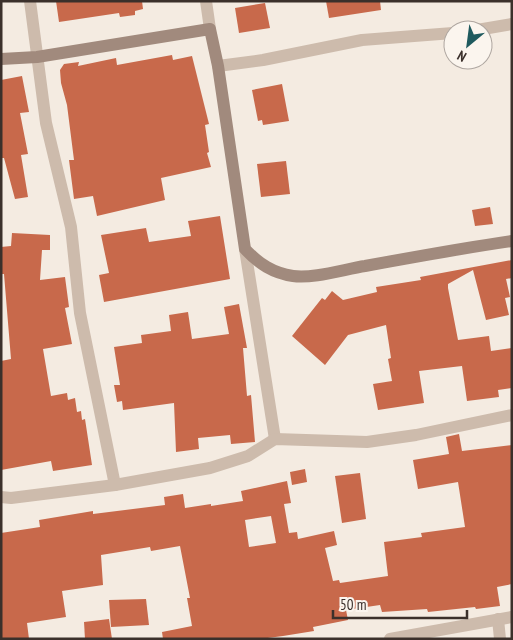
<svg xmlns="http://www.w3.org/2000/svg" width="513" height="640" font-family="'PT Sans Narrow',sans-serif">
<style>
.building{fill:#c8694b;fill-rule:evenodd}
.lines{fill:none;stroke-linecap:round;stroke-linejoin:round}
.street{stroke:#cdbbac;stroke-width:12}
.secondary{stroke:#a18a7d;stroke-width:12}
</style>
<rect width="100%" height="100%" fill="#f4ebe1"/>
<g class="building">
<polygon points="56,1 142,1 143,9 135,11 135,15 120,17 119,13 59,22"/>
<polygon points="326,1 380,1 381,10 329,18"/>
<polygon points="265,3 270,28 239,33 235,8"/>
<polygon points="172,55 173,60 192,56 209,124 205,125 209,152 207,153 211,167 161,178 165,200 97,216 93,196 74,199 69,160 74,160 67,105 61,83 60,70 64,64 79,62 78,66 116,58 117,65"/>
<polygon points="22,76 29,112 20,113 28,154 21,155 28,197 15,199 4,158 1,158 1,80"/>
<polygon points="282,84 289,121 263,125 262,120 258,121 252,90"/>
<polygon points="286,161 290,194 261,197 257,164"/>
<polygon points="490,207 493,224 475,226 472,210"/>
<polygon points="220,216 230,279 104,302 99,275 109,273 101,235 146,228 149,242 191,236 188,221"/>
<polygon points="12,233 50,235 50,250 42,250 40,280 65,277 69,307 65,308 72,344 43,349 51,396 67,393 68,400 75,398 77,412 81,411 82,420 85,419 92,465 53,471 51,461 1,470 1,361 11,359 4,274 1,274 1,247 11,246"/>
<polygon points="512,260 512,278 506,279 510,297 505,298 509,315 486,320 473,270 448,284 448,288 458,340 489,336 491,351 512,348 512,388 498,390 499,397 467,401 462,366 419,371 424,403 378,410 373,384 392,381 388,359 391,358 386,325 348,335 325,365 292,336 322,298 325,300 332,291 343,300 377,292 376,287 421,280 420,277"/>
<polygon points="239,304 247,348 243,348 247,396 251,395 255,442 231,444 230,435 198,438 199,449 176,452 174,403 123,410 122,401 117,402 114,385 120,385 114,347 142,343 141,335 171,331 169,315 188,312 192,339 229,334 224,307"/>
<path d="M459,434L462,451L512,445V584L497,587L500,606L476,609L475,607L428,612L427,609L382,612L380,605L346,610L348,620L313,627L314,631L283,636L260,639H163L162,632L192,626L187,598H190L180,546L151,551L150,547L101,555L103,585L62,591L66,617L27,623L29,639H1V533L40,527L39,520L93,511V514L165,505L164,497L183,494L185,508L211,504V506L243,501L241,491L287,481L291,503L284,504L289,533L297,532L298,539L334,531L337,545L325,548L333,581L339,580L340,583L388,576L384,542L422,537L421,533L465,527L458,482L418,489L413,460L449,454L446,437ZM271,516L276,543L249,547L245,520Z"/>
<polygon points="305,469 307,482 292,485 290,472"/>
<polygon points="360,473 366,519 342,523 335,476"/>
<polygon points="146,599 149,625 111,627 109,600"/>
<polygon points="109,619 112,639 85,639 84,622"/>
</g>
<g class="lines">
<g class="street">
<polyline points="30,1 46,123 71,227 80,313 115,485"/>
<polyline points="206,1 210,29"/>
<polyline points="477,30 512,24"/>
<polyline points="218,66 263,60 362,40 453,33"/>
<polyline points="245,249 275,439"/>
<polyline points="1,497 11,498 115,485 210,468 248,456 275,439 367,442 416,435 512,415"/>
<polyline points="498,619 500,639"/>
<polyline points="390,639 512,617"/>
</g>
<path class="secondary" d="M1,59L37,57L210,29L218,66L245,249C259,264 273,273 293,276C313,279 345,269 365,266C414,257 463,248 512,241"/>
</g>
<rect width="513" height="640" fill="none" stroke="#3b302b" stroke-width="5"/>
<g transform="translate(468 45) rotate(209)"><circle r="24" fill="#fbf5ee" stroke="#aea6a0"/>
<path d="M0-4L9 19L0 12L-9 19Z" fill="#1f5a5e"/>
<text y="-8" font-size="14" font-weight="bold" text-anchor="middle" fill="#3b302b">N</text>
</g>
<path d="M333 610v8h134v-8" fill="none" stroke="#3b302b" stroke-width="2.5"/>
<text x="340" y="610" font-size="15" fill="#3b302b" stroke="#fbf5ee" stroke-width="4" paint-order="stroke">50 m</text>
</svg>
